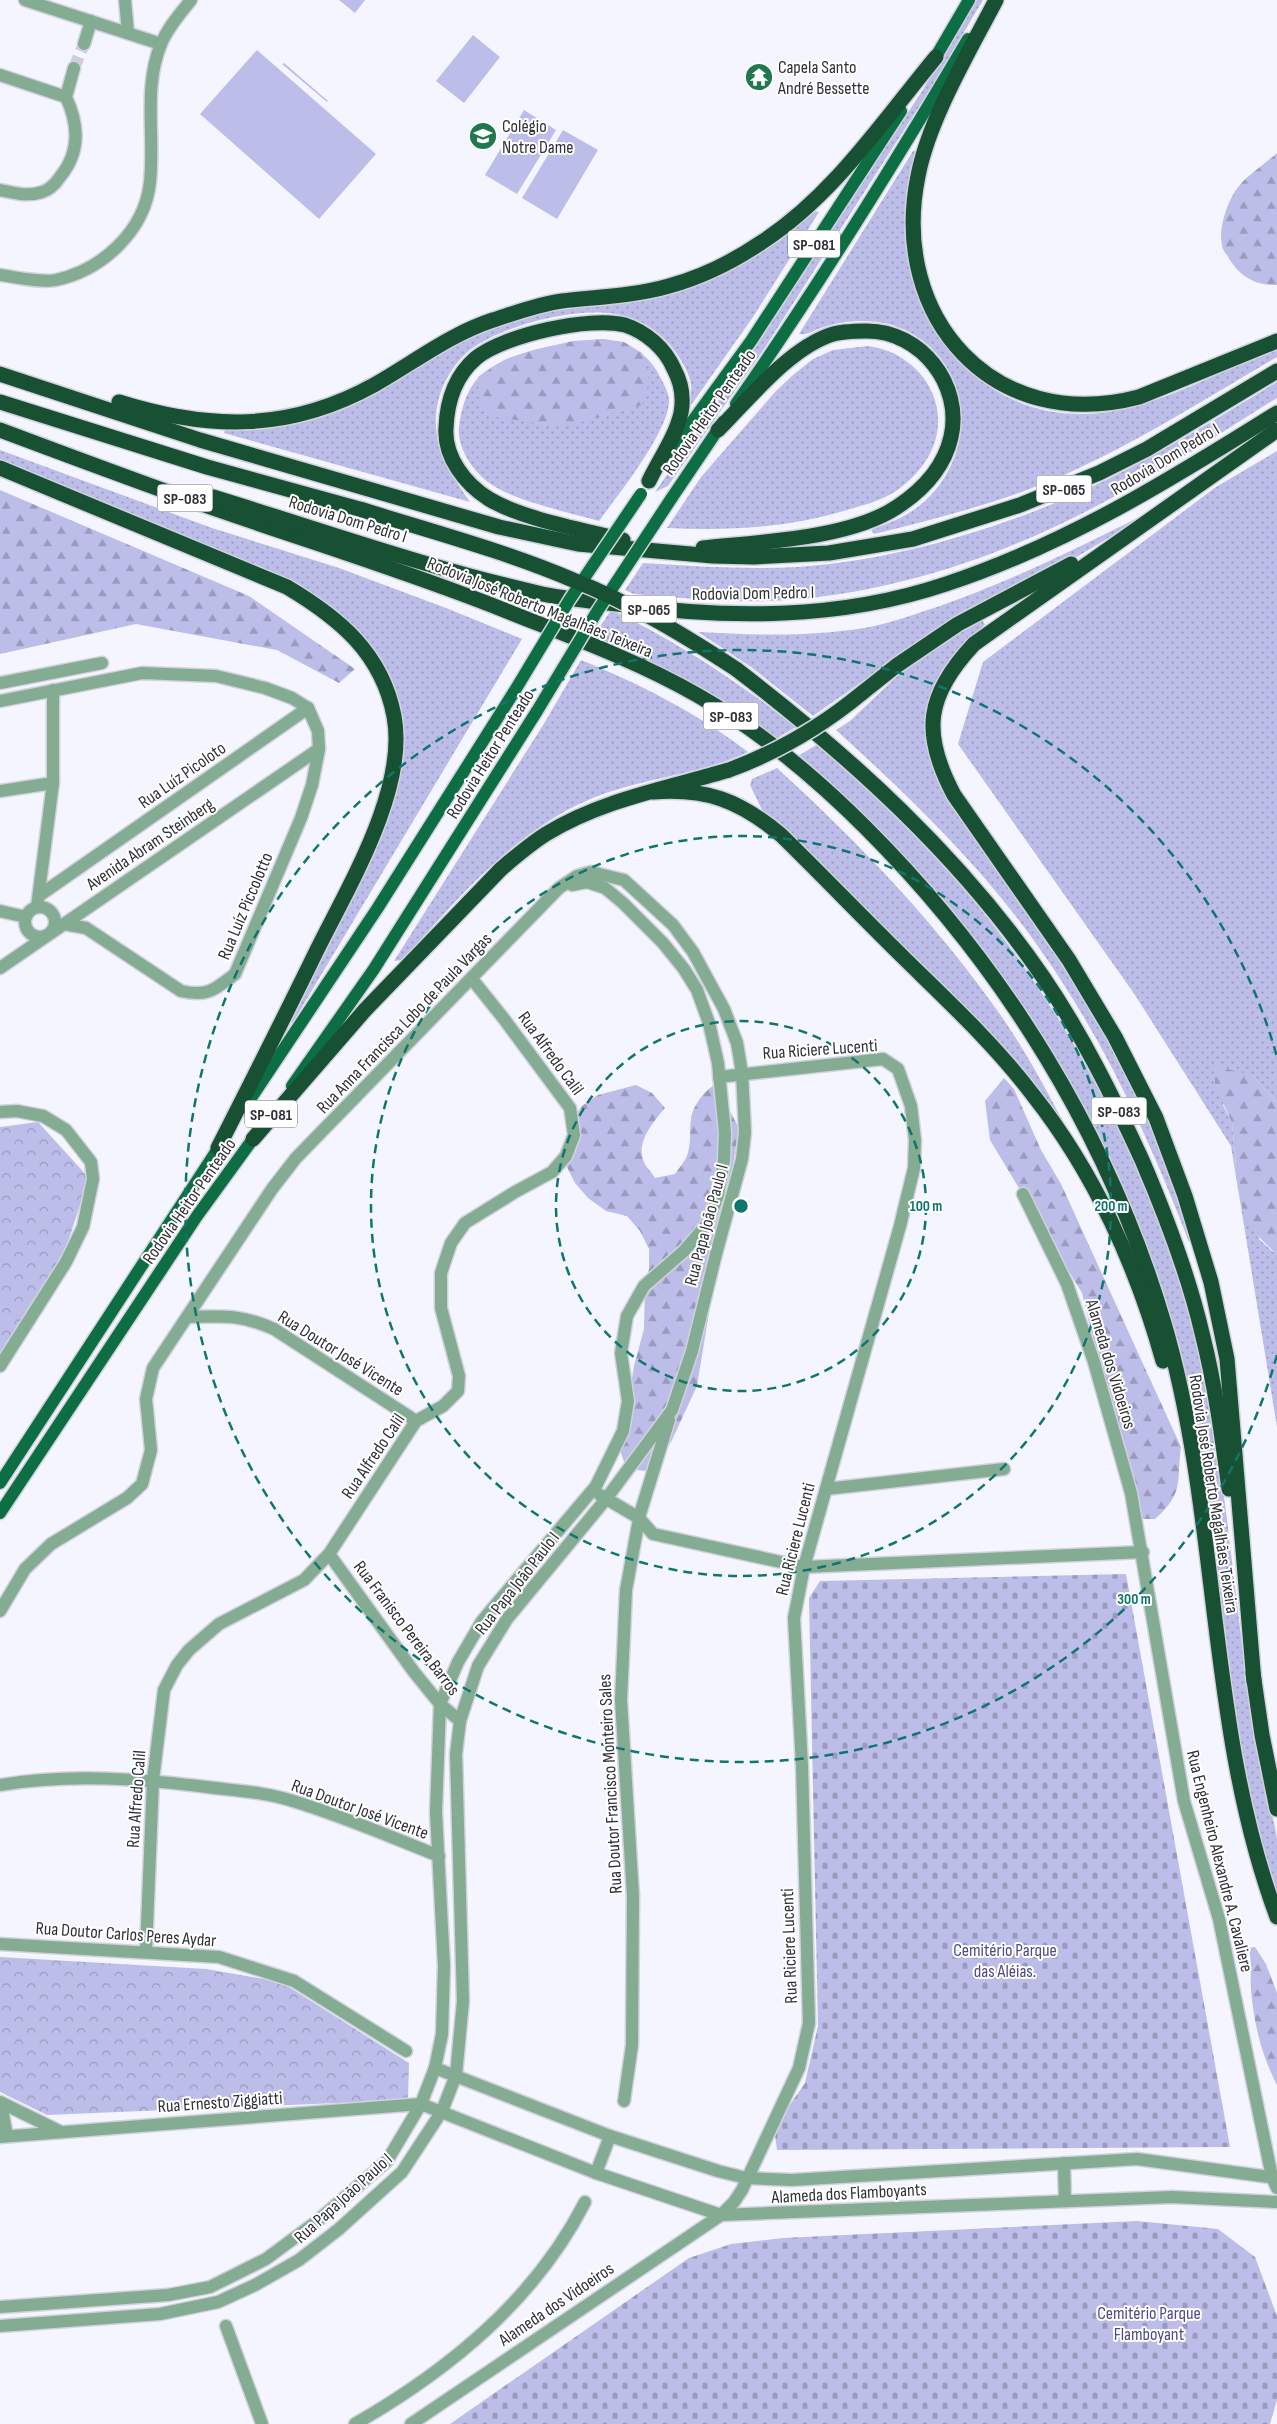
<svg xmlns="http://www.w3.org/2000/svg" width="1277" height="2424" font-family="'Sofia Sans Condensed',sans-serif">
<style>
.grass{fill:url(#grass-dots)}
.forest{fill:url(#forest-firs)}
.cemetery{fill:url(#cemetery-stones)}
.park{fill:url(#park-crowns)}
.pitch{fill:#bdbdea}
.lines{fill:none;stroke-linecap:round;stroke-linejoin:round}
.minor-tunnel{stroke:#cdced7;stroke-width:12;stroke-dasharray:12 6;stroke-linecap:butt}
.minor-casing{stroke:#d1d2db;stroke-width:15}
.major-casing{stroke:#d1d2db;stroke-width:15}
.highway-casing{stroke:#d1d2db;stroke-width:18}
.minor{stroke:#84ac92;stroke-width:12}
.major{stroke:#0c6e42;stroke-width:12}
.highway{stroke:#185033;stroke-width:15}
.major-bridge-casing{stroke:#d1d2db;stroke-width:15;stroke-linecap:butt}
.highway-bridge-casing{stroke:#d1d2db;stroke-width:18;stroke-linecap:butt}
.major-bridge{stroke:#0c6e42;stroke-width:12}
.highway-bridge{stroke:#185033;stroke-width:15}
.ring{fill:none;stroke:#0f766e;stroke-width:2.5;stroke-dasharray:9 6}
.labels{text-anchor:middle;stroke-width:4;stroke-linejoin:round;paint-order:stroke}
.shield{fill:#fff;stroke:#6e6f73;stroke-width:1}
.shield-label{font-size:16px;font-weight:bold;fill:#303137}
.poi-label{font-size:18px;fill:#303137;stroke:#fff;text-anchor:start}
.street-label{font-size:18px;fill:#303137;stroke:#fff}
.park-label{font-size:18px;fill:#4e4b88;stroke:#fff}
.centre{fill:#0f766e;stroke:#fff;stroke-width:2.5}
.ring-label{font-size:15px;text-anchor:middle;font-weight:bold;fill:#0f766e;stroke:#fff;stroke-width:4;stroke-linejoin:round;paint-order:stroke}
</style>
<defs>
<pattern id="grass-dots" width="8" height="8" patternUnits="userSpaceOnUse" patternTransform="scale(1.25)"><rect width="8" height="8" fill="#bdbdea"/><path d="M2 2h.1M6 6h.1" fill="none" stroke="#9a9abe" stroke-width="1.8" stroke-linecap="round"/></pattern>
<pattern id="forest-firs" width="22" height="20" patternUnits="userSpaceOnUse" patternTransform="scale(1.25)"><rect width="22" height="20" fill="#bdbdea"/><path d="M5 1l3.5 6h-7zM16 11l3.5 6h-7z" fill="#9a9abe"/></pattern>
<pattern id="cemetery-stones" width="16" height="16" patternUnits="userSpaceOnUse" patternTransform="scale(1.25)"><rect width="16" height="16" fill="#bdbdea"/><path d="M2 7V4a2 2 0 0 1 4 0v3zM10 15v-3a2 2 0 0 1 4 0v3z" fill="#9a9abe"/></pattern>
<pattern id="park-crowns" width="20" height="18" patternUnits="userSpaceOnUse" patternTransform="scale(1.25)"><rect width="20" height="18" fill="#bdbdea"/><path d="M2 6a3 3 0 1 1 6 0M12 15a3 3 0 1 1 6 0" fill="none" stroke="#9a9abe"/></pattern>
</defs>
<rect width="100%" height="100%" fill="#f4f5ff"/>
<g class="grass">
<polygon points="977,0 983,0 927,94 764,349 668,486 655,492 757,345 922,91"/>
<path d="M920,150C912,174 904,199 905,224C908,323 979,417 1085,414C1147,413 1220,372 1277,347V357C1211,395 1148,436 1079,468C1015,499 943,517 874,534L871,530C884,525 897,520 909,513C956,484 976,421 950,373C937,348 916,332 889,324C868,319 841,320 821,328C812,331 809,335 799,334L913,151Z"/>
<path d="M812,211L819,212L753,317L689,408C690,401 692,392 691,385C690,374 681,360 675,351C660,331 640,318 616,314C575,307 503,325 470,350C448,368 434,398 436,427C438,456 454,479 470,502L224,433L225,429L258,427L373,393L462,342L509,322L540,313L596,304L711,279L762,252Z"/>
<path d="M603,339C626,343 644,350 657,371C661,379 668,390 669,399C671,429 617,496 599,521C567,512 513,501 488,482C472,470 457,447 459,427C461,410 466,391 478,378C503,351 567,342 603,339Z"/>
<path d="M868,346C910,351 945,389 937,433C933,457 915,478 896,491C881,501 863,505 847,510C788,528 728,531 667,528L701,477L775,392L793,375L813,359L833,350Z"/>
<path d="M1277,382V398C1214,437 1152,479 1085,512C993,559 892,592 789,600C738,604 686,598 634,594L625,590L643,563C695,566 747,570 798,567C902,560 1013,525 1106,480C1165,451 1221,416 1277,382Z"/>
<polygon points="0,450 212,528 339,568 446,608 522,639 293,1022 287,1024 402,752 373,651 358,632 340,614 295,585 0,461"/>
<polygon points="1277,451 1277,1103 1252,1075 1223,1105 1232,1123 1236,1165 1259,1239 1273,1252 1277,1251 1277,1427 1231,1146 1135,995 958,744 983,662 1216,487"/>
<path d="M1161,506L1080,555L963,611L813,716L751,667L698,632C755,635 808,637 864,628C889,624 914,614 937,607C1015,580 1088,543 1161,506Z"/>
<path d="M611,610C677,641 738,682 796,727L777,738L692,683L594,636Z"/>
<path d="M981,618L985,625C924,681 909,719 946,796L1051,943L1125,1066L1161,1146L1191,1234L1189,1242C1150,1140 1105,1042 1042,952C984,868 911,798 836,730L850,721L908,666Z"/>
<path d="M581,660C640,684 697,713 748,752C703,773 653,777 606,793C522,822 460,895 403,960L394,961L545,722Z"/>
<path d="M818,744C857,780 898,816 934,855C1060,992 1151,1164 1197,1344C1221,1442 1229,1544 1242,1644C1247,1688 1254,1733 1262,1777C1266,1798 1275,1819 1277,1840C1277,1859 1277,1879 1277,1898L1247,1792L1170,1328L1028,1016L969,933L798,756Z"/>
<path d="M777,768C861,845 939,926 1004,1020C1032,1061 1054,1105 1077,1148L786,833L763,812L750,785L752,779Z"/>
</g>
<g class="forest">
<path d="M1277,153V285C1254,286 1238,275 1227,255C1225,253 1222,248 1222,245C1218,228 1228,199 1239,186C1249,174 1265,164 1277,153Z"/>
<polygon points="603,339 624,342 642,353 649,382 642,405 563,427 490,416 479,398 478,377 506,359 534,350 573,341"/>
<polygon points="0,490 249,596 355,669 339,683 277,650 136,624 0,654"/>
<polygon points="1215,1066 1252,1075 1277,1103 1277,1251 1274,1252 1246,1224 1238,1186 1232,1123 1215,1085"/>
<path d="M1004,1078L1014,1089L1041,1150L1061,1184L1181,1447C1176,1483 1185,1492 1155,1519H1136L1082,1293L990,1140L985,1101Z"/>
<path d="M636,1085L652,1093L665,1108C654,1121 635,1143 644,1162C646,1167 652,1173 655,1178L675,1174C678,1169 683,1164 686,1158C692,1145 689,1132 691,1119C692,1108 704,1090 715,1085L719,1091L739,1128L697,1386L671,1442L660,1458L645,1471L626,1468L620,1450L634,1366L644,1329L645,1289L649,1268V1249L640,1231L627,1216L606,1211L588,1198L575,1183L566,1165L571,1122L582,1106L598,1095Z"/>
<path d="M1255,1947L1266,1964L1277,1993V2085C1261,2054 1254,2024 1251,1990C1250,1975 1252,1962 1249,1948Z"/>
</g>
<g class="cemetery">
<polygon points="1126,1574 1230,2147 777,2150 774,2128 805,2083 818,2026 809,1598 820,1581"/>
<polygon points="1137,2221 1218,2229 1255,2257 1277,2316 1277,2400 1270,2424 450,2424 689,2258 731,2244 783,2238"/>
</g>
<g class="park">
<polygon points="38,1122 89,1178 62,1260 0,1357 0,1127"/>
<polygon points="0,1957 206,1969 281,1982 409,2063 408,2100 47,2115 0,2092"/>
</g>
<g class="pitch">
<polygon points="339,0 365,0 355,13"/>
<polygon points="473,35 500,57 464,103 436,81"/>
<polygon points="257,50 376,154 319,219 200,114"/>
<polygon points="284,63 328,101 327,102 282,64"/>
<polygon points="524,110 556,130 517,194 485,175"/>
<polygon points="563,130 598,150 557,219 522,198"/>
</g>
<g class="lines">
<polyline class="minor-tunnel" points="74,68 84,44"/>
<defs>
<g id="minor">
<polyline points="25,0 161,44"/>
<polyline points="125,0 128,33"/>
<polyline points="84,44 91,21"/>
<polyline points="0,75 66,97"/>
<path d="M0,190C14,193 28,197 42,192C49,190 56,183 60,177C80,153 79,125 66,97L74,68"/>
<path d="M0,275C15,277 42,283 56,280C102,270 145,231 150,182C155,137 143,87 161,44C168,27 180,14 191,0"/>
<polyline points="0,683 102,663"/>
<polyline points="0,701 142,673 216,676 265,688 292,698 308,708"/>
<polyline points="0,791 53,783"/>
<polyline points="40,895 308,708"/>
<polyline points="37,907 53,783 53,690"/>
<circle cx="40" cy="922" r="15"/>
<polyline points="0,911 26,917"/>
<path d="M64,924L86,928L181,991C208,997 214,990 235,974L301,818L312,785L319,749L318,731L308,708"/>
<polyline points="0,968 319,749"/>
<polyline points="0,1112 17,1111 43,1116 66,1130 91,1162 93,1179 83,1227 66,1262 0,1366"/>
<polyline points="1023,1194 1067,1284 1094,1362 1131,1493 1184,1801 1219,1919 1272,2177 1277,2188"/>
<path d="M187,1317C223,1316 240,1314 274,1329L416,1421"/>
<polyline points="826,1489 1004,1469"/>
<polyline points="600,1495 639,1518 653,1534 804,1567 1143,1552"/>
<polyline points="329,1554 414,1672 440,1704 460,1721"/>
<polyline points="0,1611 25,1569 51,1544 127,1498 142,1484 151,1450 146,1399 153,1368 272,1189 296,1158 559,888 577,876 591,872 624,880 673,925 693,952 724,1009 737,1043 742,1073 745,1132 742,1159 716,1254 692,1351 672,1410 606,1499 507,1619 478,1666 460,1721 456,1754 463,2001 456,2075 442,2111 402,2172 339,2229 299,2260 255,2285 218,2302 160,2314 0,2326"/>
<path d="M0,1785C71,1773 144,1779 215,1788C241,1791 269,1793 293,1801C343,1816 391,1837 439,1856"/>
<polyline points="0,1944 219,1957 294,1981 406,2051"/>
<polyline points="146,1951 153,1780 164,1690 177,1665 189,1650 219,1624 304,1580 329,1554 416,1421 443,1406 458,1391 459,1376 441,1308 441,1273 451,1243 465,1223 515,1192 552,1172 566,1156 574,1135 570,1108 504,1019 472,979"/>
<polyline points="435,2068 610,2136 718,2171 746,2178 792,2180 1137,2159 1277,2178"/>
<polyline points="624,2101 632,2045 633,1896 621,1700 626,1590 640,1514 669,1420"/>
<polyline points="0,2102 61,2132"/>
<polyline points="1,2103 7,2136"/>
<polyline points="0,2137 421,2104 596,2173 721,2215 1172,2197 1277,2202"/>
<polyline points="1064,2163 1065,2201"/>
<polyline points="596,2173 610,2136"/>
<polyline points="0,2307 168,2295 210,2287 266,2259 316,2222 387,2161 421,2104 435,2068 442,2034 444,1966 436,1812 440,1704 458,1662 482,1621 596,1486 623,1431 628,1401 621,1353 627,1316 644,1286 684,1251 708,1223 718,1195 724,1160 725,1133 718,1063 709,1023 697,990 684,969 663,943 623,903 605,888 587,882 572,885"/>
<polyline points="226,2326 262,2424"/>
<path d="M355,2424C449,2370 535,2300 585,2202"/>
<polyline points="411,2424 721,2215 734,2202 742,2190 799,2068 809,2023 802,1766 794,1618 804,1567 900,1226 914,1168 915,1140 911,1106 898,1069 883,1059 719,1077"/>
</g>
<g id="major">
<polyline points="931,65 969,0"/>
<path d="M736,404C819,285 895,163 968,39"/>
<polyline points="670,452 751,341 901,111"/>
<polyline points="671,499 723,422"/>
<polyline points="292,1086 374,969 537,711"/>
<polyline points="245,1107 377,909 514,692"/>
<polyline points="0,1483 223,1141"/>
<polyline points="0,1513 197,1216 258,1132"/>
</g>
<g id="highway">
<path d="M996,0C969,52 929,119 918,176C889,318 994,435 1139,397L1277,341"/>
<polyline points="0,374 200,440 499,527 578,544 713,556 754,557 829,553 913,539 1020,505 1099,473 1147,449 1277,371"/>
<polyline points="0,402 207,467 363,510"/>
<path d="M119,402C208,430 289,432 374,385C413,363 450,334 493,320C515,313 539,304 562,301C597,297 634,296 669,286C702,277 734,261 762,242C833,196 883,121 936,57"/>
<path d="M0,430C64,454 128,478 193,501C295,537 398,568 499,608C566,635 634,659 697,695C759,730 816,778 866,828C1004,966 1109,1136 1164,1323C1221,1518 1206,1726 1277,1917"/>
<path d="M0,468L287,587C339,618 382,653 394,716C408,789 348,887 316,952C284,1018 251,1083 218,1148"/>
<path d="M213,497C321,530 428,568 538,593C564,599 591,601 617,604C728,619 839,620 946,584C1067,544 1170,480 1277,413"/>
<path d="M623,540C584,530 522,519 489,499C465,484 444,457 446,428C447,401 455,376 476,358C504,335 590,316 625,325C646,332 665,348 674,369C681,382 684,397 681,413C676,436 659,460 649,481"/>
<path d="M703,548C759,542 849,539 897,507C923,490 944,468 951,437C963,385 921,331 867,331C856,331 841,331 830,335C788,350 750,398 718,430"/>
<path d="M736,669C851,757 961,857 1043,977C1082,1034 1113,1097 1142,1160C1166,1216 1188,1273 1202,1333C1215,1384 1222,1436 1229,1489"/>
<polyline points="862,693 896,666 958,624 1071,564"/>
<path d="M653,792C706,788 739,800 781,835C823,876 864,919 906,960C950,1003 996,1046 1033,1095C1094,1172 1137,1267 1163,1361"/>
<path d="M253,1139L365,1010L501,869C515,857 530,844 546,834C601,800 668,788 729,770"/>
<polyline points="1253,1673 1262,1735 1277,1809"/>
<path d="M1254,1682L1227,1359L1211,1282L1185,1196L1156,1118L1115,1037L1069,960L954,795C921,733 926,695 974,644L1277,430"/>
</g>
</defs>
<use href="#minor" class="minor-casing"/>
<use href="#major" class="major-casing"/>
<use href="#highway" class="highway-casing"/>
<use href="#minor" class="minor"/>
<use href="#major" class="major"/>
<use href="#highway" class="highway"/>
<defs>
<g id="major-bridge">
<polyline points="514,692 570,599 641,494"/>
<polyline points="537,711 598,610 671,499"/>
</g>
<g id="highway-bridge">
<path d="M363,510C433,532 505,551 573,580C631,603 684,635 736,669"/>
<path d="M729,770C778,752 822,726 862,693"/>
</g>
</defs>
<use href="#major-bridge" class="major-bridge-casing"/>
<use href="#highway-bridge" class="highway-bridge-casing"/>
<use href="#major-bridge" class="major-bridge"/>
<use href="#highway-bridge" class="highway-bridge"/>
</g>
<g class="ring">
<circle cx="741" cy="1206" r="185"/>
<circle cx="741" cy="1206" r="370"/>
<path d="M1277 1355A556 556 0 1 1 1277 1057"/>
</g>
<defs>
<symbol id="temple-disc" viewBox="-11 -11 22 22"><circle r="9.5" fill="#20784c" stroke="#fff"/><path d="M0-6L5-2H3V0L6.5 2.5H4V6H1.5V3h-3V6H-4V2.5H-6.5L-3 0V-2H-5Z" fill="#fff"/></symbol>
<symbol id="school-disc" viewBox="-11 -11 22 22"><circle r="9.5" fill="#20784c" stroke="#fff"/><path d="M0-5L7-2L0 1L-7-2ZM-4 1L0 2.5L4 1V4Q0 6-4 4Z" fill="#fff"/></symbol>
</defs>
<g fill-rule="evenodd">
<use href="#temple-disc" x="743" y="61" width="32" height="32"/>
<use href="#school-disc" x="467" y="120" width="32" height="32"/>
</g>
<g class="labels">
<g class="shield">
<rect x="788" y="230.5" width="52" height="27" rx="4"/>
<rect x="1036.5" y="475.5" width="55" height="27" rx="4"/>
<rect x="157.5" y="484.5" width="55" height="27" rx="4"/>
<rect x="621.5" y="595.5" width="55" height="27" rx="4"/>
<rect x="703.5" y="702.5" width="55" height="27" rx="4"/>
<rect x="1091.5" y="1097.5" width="55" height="27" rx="4"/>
<rect x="245" y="1100.5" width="52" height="27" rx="4"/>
</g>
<g class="shield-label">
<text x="814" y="250">SP-081</text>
<text x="1064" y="495">SP-065</text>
<text x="185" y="504">SP-083</text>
<text x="649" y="615">SP-065</text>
<text x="731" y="722">SP-083</text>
<text x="1119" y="1117">SP-083</text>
<text x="271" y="1120">SP-081</text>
</g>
<g class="poi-label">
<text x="778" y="73">Capela Santo<tspan x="778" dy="21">André Bessette</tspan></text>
<text x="502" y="132">Colégio<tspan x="502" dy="21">Notre Dame</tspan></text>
</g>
<g class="street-label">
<text transform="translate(709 412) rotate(-55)" y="6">Rodovia Heitor Penteado</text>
<text transform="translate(1165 459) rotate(-31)" y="6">Rodovia Dom Pedro I</text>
<text transform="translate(348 519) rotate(17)" y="6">Rodovia Dom Pedro I</text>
<text transform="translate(753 593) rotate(-1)" y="6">Rodovia Dom Pedro I</text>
<text transform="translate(540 607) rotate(22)" y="6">Rodovia José Roberto Magalhães Teixeira</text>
<text transform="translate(490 754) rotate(-58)" y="6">Rodovia Heitor Penteado</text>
<text transform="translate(182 775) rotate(-35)" y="6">Rua Luíz Picoloto</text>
<text transform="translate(150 844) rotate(-34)" y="6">Avenida Abram Steinberg</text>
<text transform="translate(245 906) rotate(-67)" y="6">Rua Luíz Piccolotto</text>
<text transform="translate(404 1023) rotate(-46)" y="6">Rua Anna Francisca Lobo de Paula Vargas</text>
<text transform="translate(820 1049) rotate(-4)" y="6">Rua Riciere Lucenti</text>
<text transform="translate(551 1053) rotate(54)" y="6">Rua Alfredo Calil</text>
<text transform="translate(189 1201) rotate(-55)" y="6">Rodovia Heitor Penteado</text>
<text transform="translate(706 1225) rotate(-75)" y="6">Rua Papa João Paulo I</text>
<text transform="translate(341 1353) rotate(32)" y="6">Rua Doutor José Vicente</text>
<text transform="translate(1111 1364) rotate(73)" y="6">Alameda dos Vidoeiros</text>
<text transform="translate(373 1456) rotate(-56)" y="6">Rua Alfredo Calil</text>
<text transform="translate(1214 1494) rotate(81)" y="6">Rodovia José Roberto Magalhães Teixeira</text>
<text transform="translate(795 1539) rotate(-76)" y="6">Rua Riciere Lucenti</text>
<text transform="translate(517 1583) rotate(-52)" y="6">Rua Papa João Paulo I</text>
<text transform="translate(407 1628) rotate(53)" y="6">Rua Franisco Pereira Barros</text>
<text transform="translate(610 1784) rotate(-93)" y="6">Rua Doutor Francisco Monteiro Sales</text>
<text transform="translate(136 1799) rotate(-86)" y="6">Rua Alfredo Calil</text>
<text transform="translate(360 1809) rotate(20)" y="6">Rua Doutor José Vicente</text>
<text transform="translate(1220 1861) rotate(76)" y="6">Rua Engenheiro Alexandre A. Cavaliere</text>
<text transform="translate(126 1934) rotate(4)" y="6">Rua Doutor Carlos Peres Aydar</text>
<text transform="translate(789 1946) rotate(-92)" y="6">Rua Riciere Lucenti</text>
<text transform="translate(220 2102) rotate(-4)" y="6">Rua Ernesto Ziggiatti</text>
<text transform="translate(849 2193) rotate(-3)" y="6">Alameda dos Flamboyants</text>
<text transform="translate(343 2198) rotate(-42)" y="6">Rua Papa João Paulo I</text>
<text transform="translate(556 2304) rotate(-34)" y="6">Alameda dos Vidoeiros</text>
</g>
<g class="park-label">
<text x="1005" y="1956">Cemitério Parque<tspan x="1005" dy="21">das Aléias.</tspan></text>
<text x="1149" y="2319">Cemitério Parque<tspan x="1149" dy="21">Flamboyant</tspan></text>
</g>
</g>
<circle cx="741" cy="1206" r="8" class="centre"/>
<g class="ring-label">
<text x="926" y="1211">100 m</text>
<text x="1111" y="1211">200 m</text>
<text x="1134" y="1604">300 m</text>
</g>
</svg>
